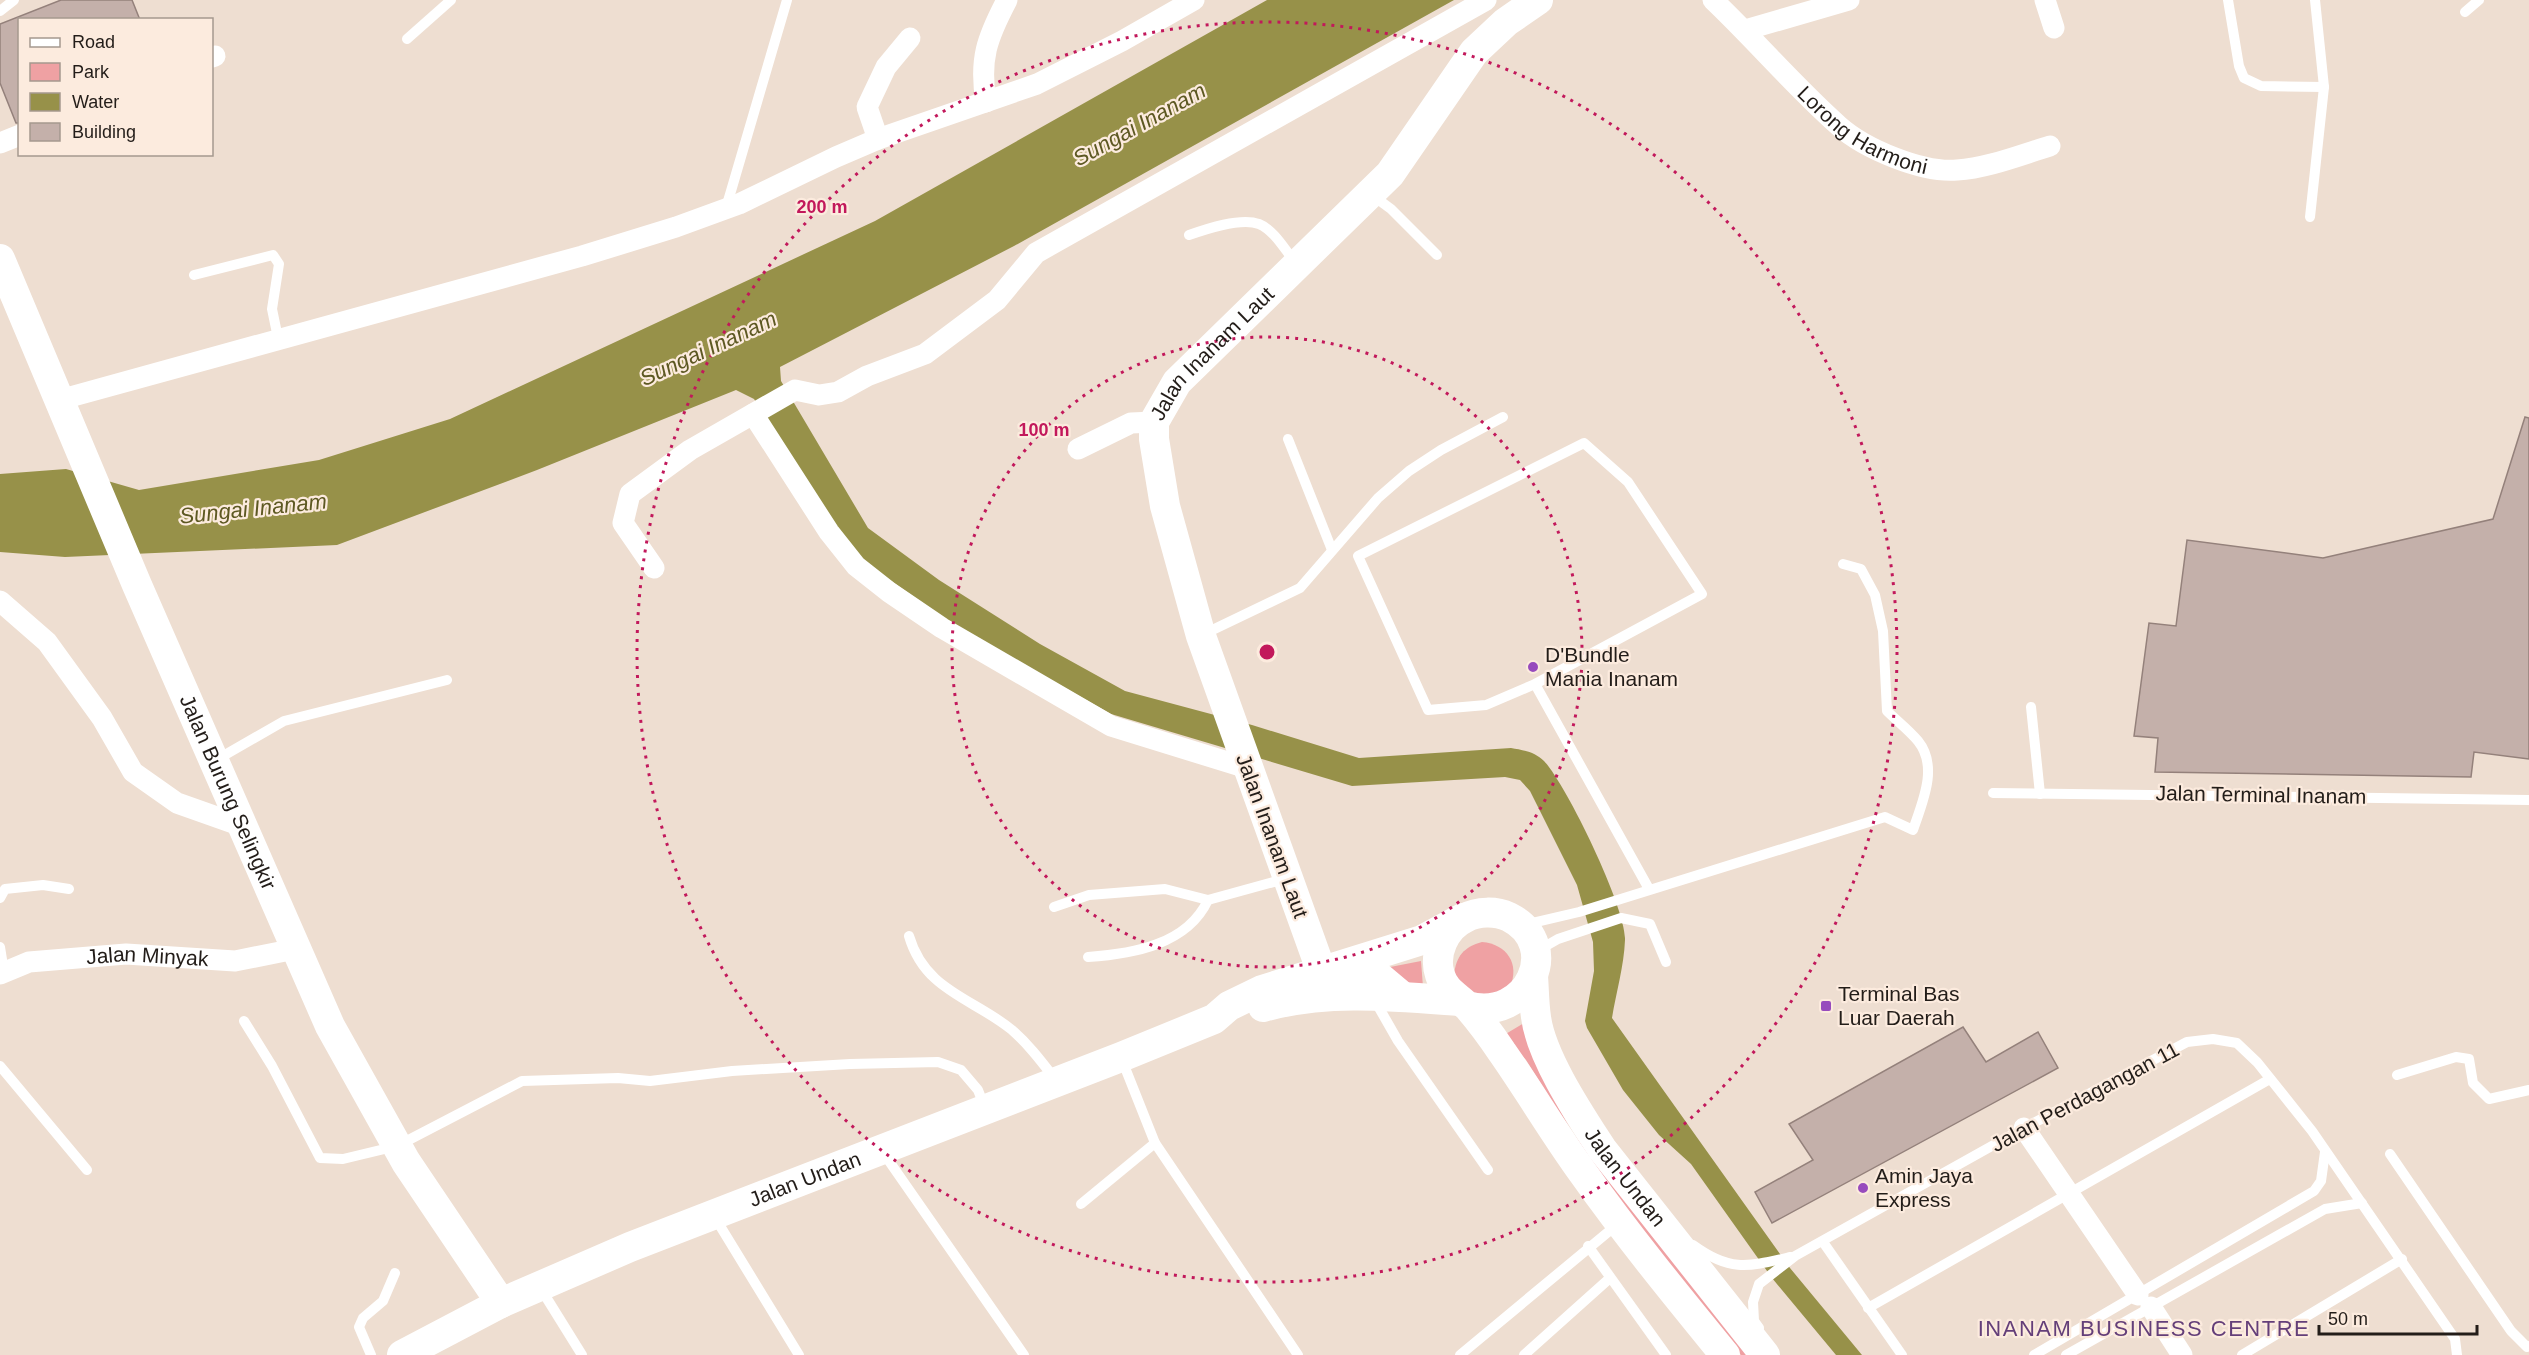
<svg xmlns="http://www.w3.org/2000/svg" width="2529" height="1355" font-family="Arial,sans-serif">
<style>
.green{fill:#efa1a3}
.water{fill:#979149}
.building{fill:#c4b0aa;stroke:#94817b;stroke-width:1.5}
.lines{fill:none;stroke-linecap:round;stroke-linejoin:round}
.lane{stroke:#fff;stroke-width:10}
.street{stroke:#fff;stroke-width:21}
.secondary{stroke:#fff;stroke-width:30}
.ring{fill:none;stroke:#c2185b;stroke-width:3;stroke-dasharray:3 6}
.poi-dot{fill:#974bbd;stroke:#fcebde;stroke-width:2}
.labels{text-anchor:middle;stroke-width:4.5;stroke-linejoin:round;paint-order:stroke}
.street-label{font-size:21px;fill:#231d19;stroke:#fcebde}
.poi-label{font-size:21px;fill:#231d19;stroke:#fcebde;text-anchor:start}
.water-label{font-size:22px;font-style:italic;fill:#5d5822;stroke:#fcebde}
.neighbourhood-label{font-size:22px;letter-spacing:1.5px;fill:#643f79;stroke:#fcebde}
.centre{fill:#c2185b;stroke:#fcebde;stroke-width:3}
.ring-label{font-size:18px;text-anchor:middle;font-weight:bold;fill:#c2185b;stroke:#fcebde;stroke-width:4.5;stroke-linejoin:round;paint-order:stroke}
</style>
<rect width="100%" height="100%" fill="#eeded1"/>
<g class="green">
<path d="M1482,942C1507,944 1520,964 1510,987L1477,1001L1454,975C1456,956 1464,947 1482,942Z"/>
<polygon points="1421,961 1423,987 1339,977"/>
<polygon points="1524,1023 1549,1090 1572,1132 1749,1355 1741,1355 1600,1178 1526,1060 1504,1035"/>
</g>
<path class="water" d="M1267,0H1454L1014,246L780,367L781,381L868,528L939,580L1040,644L1125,691L1252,725L1359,758L1511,748C1523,750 1535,752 1544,761C1566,784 1627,909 1625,940C1624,966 1616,993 1612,1018L1790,1268L1862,1355H1836L1772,1278L1691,1164L1659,1135L1623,1090L1587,1028L1585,1021L1594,971L1593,942L1577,885L1530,791L1520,780L1505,777L1352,786L1111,714L954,625L867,564L846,543L754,399L736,390L537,470L337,545L65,557L0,552V474L66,469L139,490L319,460L450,419L875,221Z"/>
<g class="building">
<polygon points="61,0 132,0 140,20 20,20 20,123 16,123 0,83 0,24"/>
<polygon points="2525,417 2529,418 2529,759 2474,752 2471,777 2155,772 2158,738 2134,736 2149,623 2176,626 2187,540 2323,558 2493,519"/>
<polygon points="1963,1027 1986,1062 2038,1032 2058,1068 1772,1223 1755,1192 1813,1160 1789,1124"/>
</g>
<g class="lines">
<g class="lane">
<polyline points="2228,0 2239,66 2244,78 2261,86 2324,87"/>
<polyline points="0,11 14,0"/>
<polyline points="2465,12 2479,0"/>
<polyline points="407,39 451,0"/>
<polyline points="1372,195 1391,209 1437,255"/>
<polyline points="726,208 787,0"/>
<polyline points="2310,217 2324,87 2315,0"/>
<path d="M1189,235C1206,229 1241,217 1259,224C1274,230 1285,250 1295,262"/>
<polyline points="194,275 273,255 279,264 272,309 278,338"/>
<polyline points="1288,439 1332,550"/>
<polyline points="1204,634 1300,588 1378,498 1409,471 1441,450 1503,417"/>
<polyline points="1535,684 1702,594 1628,482 1584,443 1358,556 1428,710 1486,705 1535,684 1649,889"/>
<polyline points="2031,707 2040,794"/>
<polyline points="216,760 284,721 447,680"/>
<polyline points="1993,793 2529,800"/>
<polyline points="0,898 5,889 43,885 69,889"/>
<polyline points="1054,907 1089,895 1165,889 1208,900 1288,878"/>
<path d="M1524,925L1579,912L1885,817L1913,830C1922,803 1939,767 1918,741C1909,730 1897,721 1887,711L1883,631L1875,595L1861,569L1843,564"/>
<path d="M909,936C925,991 973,998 1012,1030C1029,1045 1041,1061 1055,1079"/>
<polyline points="0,947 4,972"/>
<polyline points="1537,951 1558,939 1621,918 1650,924 1666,962"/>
<path d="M1088,957C1132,954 1187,945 1208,900"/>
<polyline points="1374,999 1398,1041 1488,1170"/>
<polyline points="244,1021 272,1066 320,1158 343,1159 397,1146 522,1081 618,1078 650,1081 732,1071 850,1064 938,1062 961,1070 978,1090 985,1108"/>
<polyline points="1122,1060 1155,1143 1298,1355"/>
<polyline points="0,1066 87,1170"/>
<polyline points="2397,1075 2456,1057 2469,1059 2473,1083 2489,1099 2529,1090"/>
<polyline points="882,1151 1024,1355"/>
<polyline points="2390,1154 2511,1331 2527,1347 2529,1346"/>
<polyline points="1081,1204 1155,1143"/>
<polyline points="714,1216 799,1355"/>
<polyline points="1823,1242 1902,1355"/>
<path d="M1693,1245C1730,1272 1747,1267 1791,1257"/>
<polyline points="1588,1246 1666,1355"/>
<polyline points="541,1289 582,1355"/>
<polyline points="1868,1308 2270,1079"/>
<polyline points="1759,1328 1754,1321 1753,1302 1759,1284 1795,1256 2024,1128 2187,1042 2213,1039 2237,1043 2257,1062 2312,1131 2455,1339 2457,1355"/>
<polyline points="371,1355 359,1327 363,1318 383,1301 395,1273"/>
<polyline points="1460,1355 1619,1223"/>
<polyline points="1524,1355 1610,1278"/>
<polyline points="2034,1355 2314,1191 2321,1181 2325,1152"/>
<polyline points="2066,1355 2325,1209 2362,1203"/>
<polyline points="2242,1355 2402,1259"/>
</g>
<g class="street">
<path id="s1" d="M1713,0C1756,41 1795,87 1839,126C1865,149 1922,173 1957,170C1988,168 2020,155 2050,146"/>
<polyline points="2045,0 2054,28"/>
<polyline points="1745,30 1849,0"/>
<polyline points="212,57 215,56"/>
<path d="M986,102C979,59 987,38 1007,0"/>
<polyline points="878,139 867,107 886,67 910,38"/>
<polyline points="0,143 20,135"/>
<polyline points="59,400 582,256 676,227 739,204 836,157 878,139 1037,84 1122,41 1194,0"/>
<polyline points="753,414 829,532 856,566 889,592 942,628 1111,726 1247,768"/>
<polyline points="1078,449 1131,423 1154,422"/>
<polyline points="654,568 623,523 630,494 690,450 795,390 819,395 838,392 867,376 925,354 997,300 1036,253 1486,0"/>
<polyline points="0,601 47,642 102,718 133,772 177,803 242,826"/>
<path id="s2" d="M0,974L29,962L126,954L235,961L295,949"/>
<polyline points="2024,1128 2138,1295"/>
<polyline points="2151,1307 2182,1355"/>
</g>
<g class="secondary">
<path id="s3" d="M0,259L137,585L330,1026L406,1162L501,1303"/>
<path id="s4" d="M1533,976C1534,989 1534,1004 1536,1017C1541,1057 1580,1115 1602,1149L1765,1355"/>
<path id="s5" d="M1403,997L1378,976L1332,978L1326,976L1321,970L1201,636L1165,506L1154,439V422L1177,382L1390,174L1474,52L1506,22L1538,0"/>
<path d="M1467,1006C1528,1023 1564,945 1509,917C1496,911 1478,911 1465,918C1445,927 1433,954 1440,975C1445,992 1459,997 1469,1008C1481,1022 1492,1037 1502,1052C1530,1092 1554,1133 1583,1173C1627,1235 1676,1295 1725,1355"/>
<path d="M1263,1007C1327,989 1394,996 1459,1001"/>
<path id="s6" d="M402,1355L501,1303L630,1247L1121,1057L1214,1019L1229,1006L1262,990L1422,940L1463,918"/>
</g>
</g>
<g class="ring">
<circle cx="1267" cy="652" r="315"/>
<circle cx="1267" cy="652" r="630"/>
</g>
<g class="poi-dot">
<circle cx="1533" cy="667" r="6"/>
<rect x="1820" y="1000" width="12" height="12" rx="3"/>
<circle cx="1863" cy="1188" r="6"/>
</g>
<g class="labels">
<g class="street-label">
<text dy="7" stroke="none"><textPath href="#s1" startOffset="201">Lorong Harmoni</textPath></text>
<text dy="7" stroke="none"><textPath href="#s5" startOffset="758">Jalan Inanam Laut</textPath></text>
<text dy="7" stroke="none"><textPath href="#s3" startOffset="580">Jalan Burung Selingkir</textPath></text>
<text transform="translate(2261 795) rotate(1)" y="7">Jalan Terminal Inanam</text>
<text transform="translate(1272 836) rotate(70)" y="7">Jalan Inanam Laut</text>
<text dy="7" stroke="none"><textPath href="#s2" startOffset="150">Jalan Minyak</textPath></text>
<text transform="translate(2085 1097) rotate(-28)" y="7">Jalan Perdagangan 11</text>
<text dy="7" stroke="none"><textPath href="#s4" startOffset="226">Jalan Undan</textPath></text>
<text dy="7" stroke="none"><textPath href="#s6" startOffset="440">Jalan Undan</textPath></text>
</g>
<g class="poi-label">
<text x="1545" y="662">D'Bundle<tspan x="1545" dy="24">Mania Inanam</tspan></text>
<text x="1838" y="1001">Terminal Bas<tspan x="1838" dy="24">Luar Daerah</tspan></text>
<text x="1875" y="1183">Amin Jaya<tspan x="1875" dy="24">Express</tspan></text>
</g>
<g class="water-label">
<text transform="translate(1139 124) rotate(-29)" y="8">Sungai Inanam</text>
<text transform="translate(708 348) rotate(-25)" y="8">Sungai Inanam</text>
<text transform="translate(253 508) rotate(-6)" y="8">Sungai Inanam</text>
</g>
<g class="neighbourhood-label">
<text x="2144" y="1336">INANAM BUSINESS CENTRE</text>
</g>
</g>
<circle cx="1267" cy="652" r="9" class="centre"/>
<g class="ring-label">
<text x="822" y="213">200 m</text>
<text x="1044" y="436">100 m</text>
</g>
<rect x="18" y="18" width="195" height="138" fill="#fcebde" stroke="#a5998f" stroke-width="1.5"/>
<rect x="30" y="38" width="30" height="9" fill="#ffffff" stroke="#a5998f" stroke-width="1.5"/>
<text x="72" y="48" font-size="18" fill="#231d19">Road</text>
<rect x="30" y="63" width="30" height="18" fill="#efa1a3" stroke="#a5998f" stroke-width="1.5"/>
<text x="72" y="78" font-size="18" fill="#231d19">Park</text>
<rect x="30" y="93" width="30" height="18" fill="#979149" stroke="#a5998f" stroke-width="1.5"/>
<text x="72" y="108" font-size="18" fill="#231d19">Water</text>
<rect x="30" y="123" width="30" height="18" fill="#c4b0aa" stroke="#a5998f" stroke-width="1.5"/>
<text x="72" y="138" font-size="18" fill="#231d19">Building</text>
<path d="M2319 1325v9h158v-9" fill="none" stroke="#231d19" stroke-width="3"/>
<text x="2328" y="1325" font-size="18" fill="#231d19" stroke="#fcebde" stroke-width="4.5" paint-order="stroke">50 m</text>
</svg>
